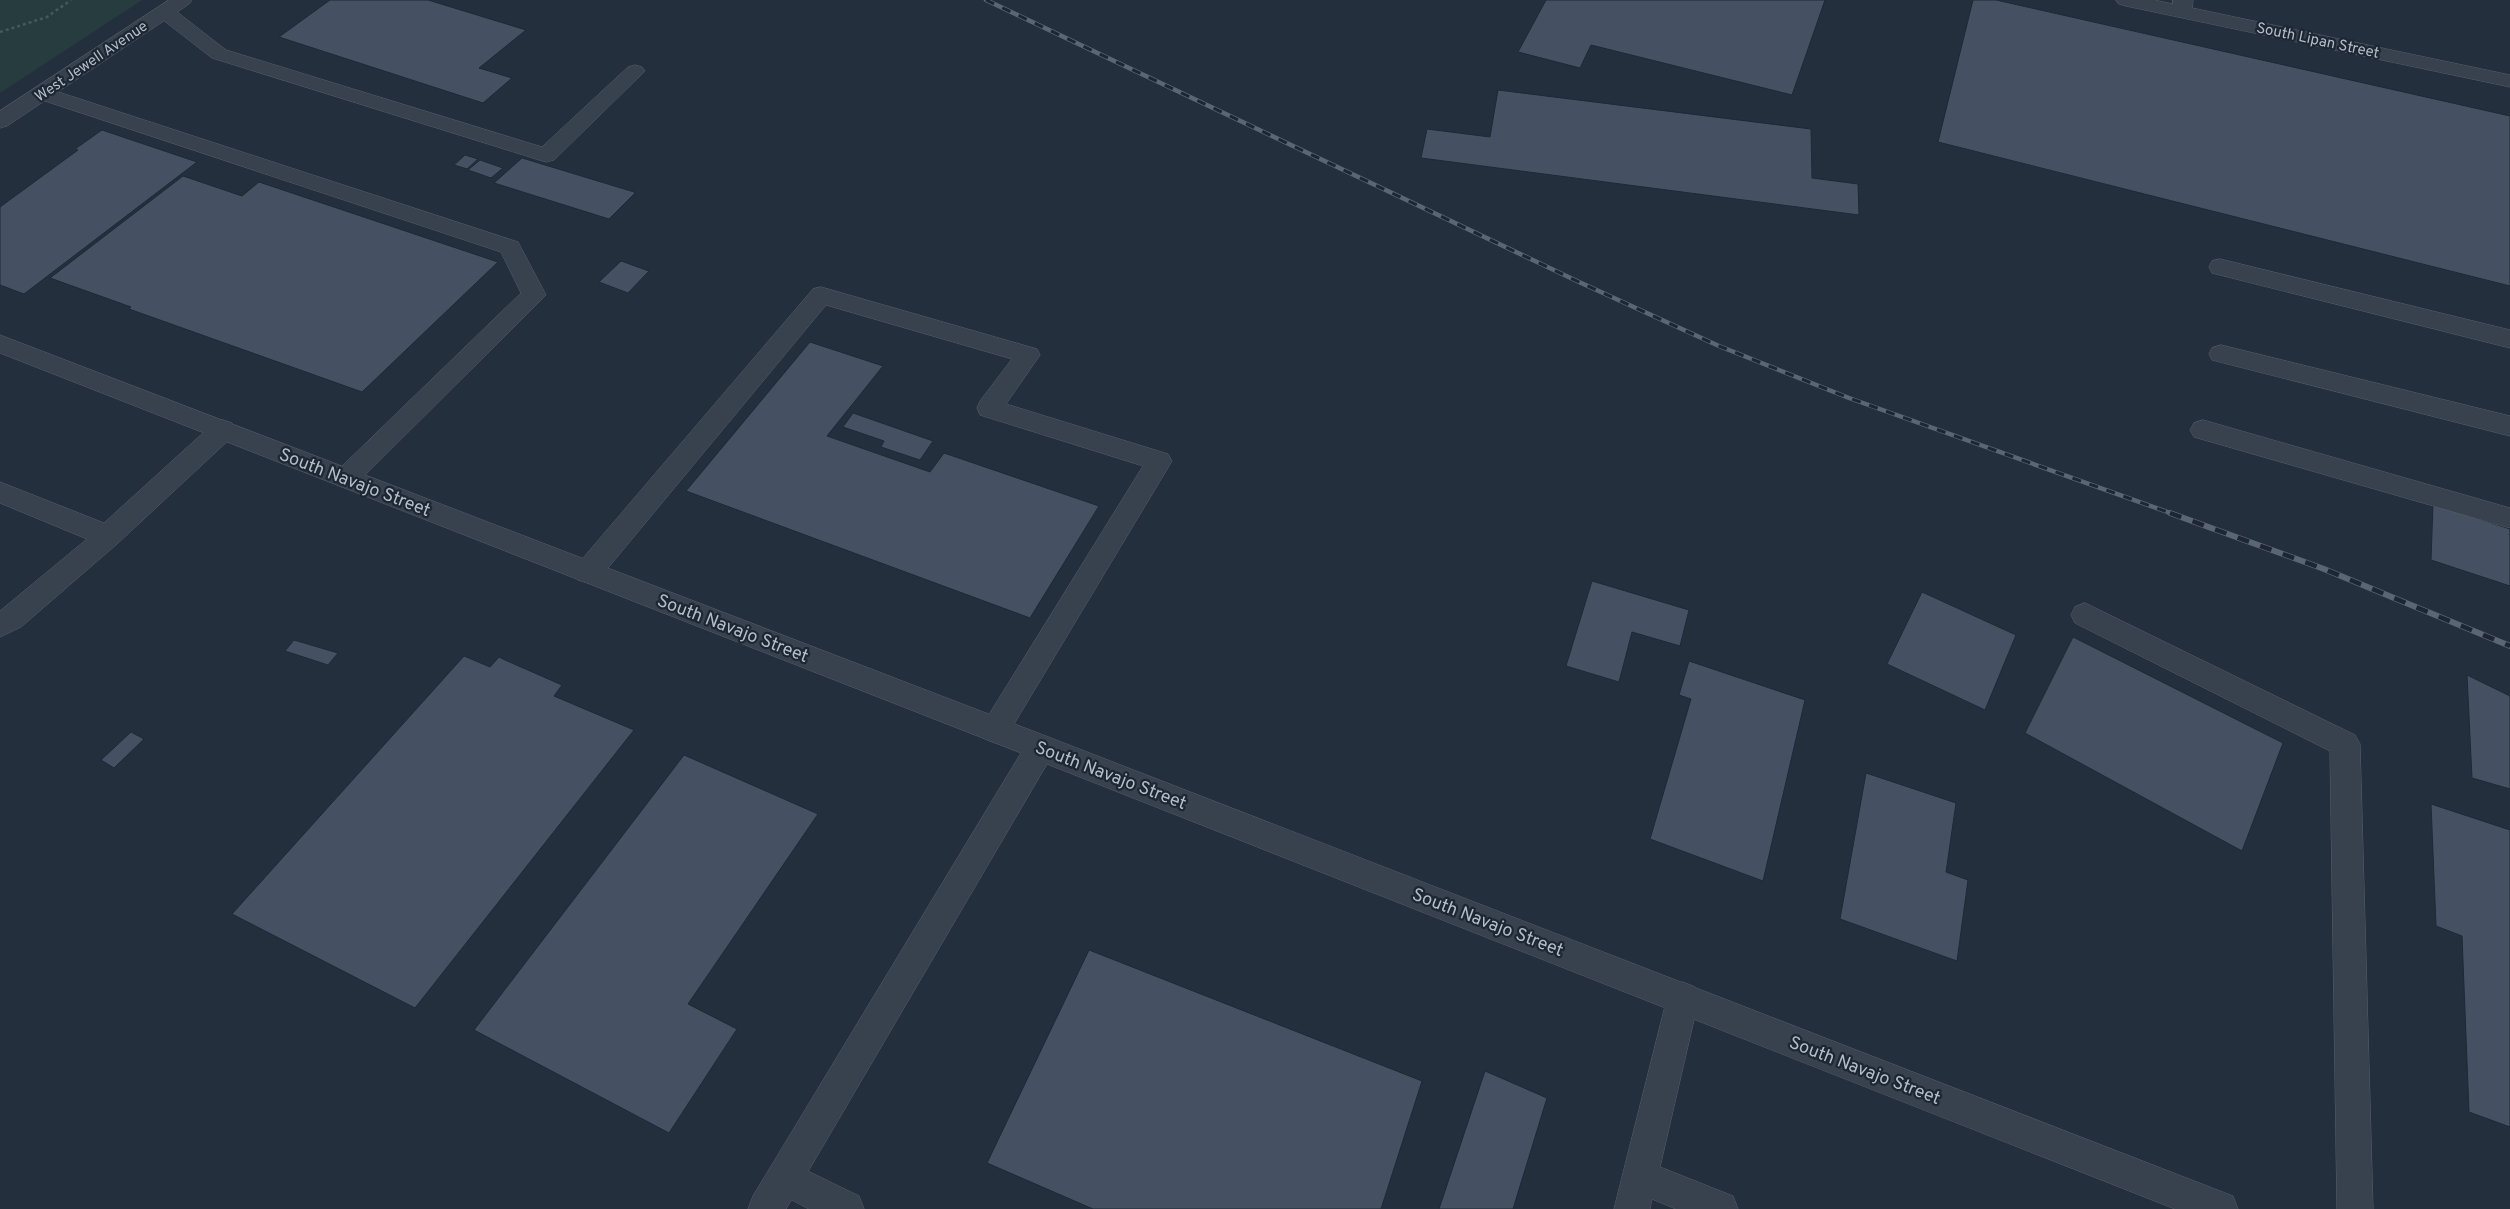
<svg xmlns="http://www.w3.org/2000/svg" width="2510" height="1209" font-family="Overpass,sans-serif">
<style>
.green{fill:#263c3f}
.building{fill:#455162;stroke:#1f2835}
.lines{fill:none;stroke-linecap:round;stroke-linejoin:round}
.service-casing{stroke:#565f6c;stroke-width:1}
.minor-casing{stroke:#565f6c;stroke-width:1}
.tertiary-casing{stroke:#565f6c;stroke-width:1}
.path{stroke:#44595c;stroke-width:2.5;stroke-dasharray:3 3;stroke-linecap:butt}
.service{fill:#38414e;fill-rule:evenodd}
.minor{fill:#38414e;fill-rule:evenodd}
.tertiary{fill:#38414e;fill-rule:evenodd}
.rail-far1-casing{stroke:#5a6575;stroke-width:4.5}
.rail-casing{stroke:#5a6575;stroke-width:6}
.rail-far1{stroke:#1d2633;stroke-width:3;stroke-dasharray:9;stroke-linecap:butt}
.rail{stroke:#1d2633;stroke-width:4.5;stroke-dasharray:12;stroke-linecap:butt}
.labels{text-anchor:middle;stroke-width:4.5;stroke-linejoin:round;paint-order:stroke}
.far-street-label{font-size:15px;fill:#b4bcc9;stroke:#1d2633}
.street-label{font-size:18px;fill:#b4bcc9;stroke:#1d2633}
</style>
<rect width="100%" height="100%" fill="#242f3e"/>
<polygon class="green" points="0,0 142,0 0,93"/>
<g class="building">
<polygon points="330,0 428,0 526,30 479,68 512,78 483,103 279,37"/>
<polygon points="1546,0 1825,0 1792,95 1591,45 1580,68 1518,52"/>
<polygon points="1973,0 1996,0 2510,116 2510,286 1938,142"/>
<polygon points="1498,90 1811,129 1812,178 1858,184 1859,215 1421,158 1427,129 1490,137"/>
<polygon points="102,130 197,162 24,294 0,285 0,207 78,150 75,149"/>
<polygon points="465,155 478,159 467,169 454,165"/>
<polygon points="522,158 634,192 635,193 609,219 494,183"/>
<polygon points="480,160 503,168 491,178 468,170"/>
<polygon points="183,176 242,196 259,182 498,262 362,392 129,309 131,307 50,278"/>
<polygon points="621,261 649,271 628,293 599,282"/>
<polygon points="810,342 883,366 827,436 930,472 944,453 1099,506 1030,618 686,491"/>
<polygon points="853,413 933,441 920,460 881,447 884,441 843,427"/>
<polygon points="2433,504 2510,529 2510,586 2431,560"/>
<polygon points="1592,581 1689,610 1680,646 1632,632 1619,682 1566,666"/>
<polygon points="1922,592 2016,635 1985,710 1887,664"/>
<polygon points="2073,637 2283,743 2242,851 2025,733"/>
<polygon points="294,640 338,653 328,665 285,651"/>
<polygon points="464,656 490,667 499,657 505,660 562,685 554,696 634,730 415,1008 232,914"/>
<polygon points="1689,661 1805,700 1763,881 1650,839 1691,699 1679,695"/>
<polygon points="2467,675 2510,696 2510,789 2472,778"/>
<polygon points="131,732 144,739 114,768 101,760"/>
<polygon points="684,755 818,814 688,1004 737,1029 669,1133 474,1030"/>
<polygon points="1866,773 1956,803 1946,872 1968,880 1957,961 1840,919"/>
<polygon points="2431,804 2510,830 2510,1127 2469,1112 2462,936 2436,926"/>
<polygon points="1089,950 1422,1081 1381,1209 1093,1209 987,1163"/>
<polygon points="1485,1071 1547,1098 1513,1209 1439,1209"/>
</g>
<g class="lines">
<defs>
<g id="service">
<polygon points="2173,0 2193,0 2192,12 2189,16 2175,16 2172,12"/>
<polygon points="165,6 172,8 226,50 542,147 628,67 635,65 642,67 645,71 554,160 546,162 212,58 158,16 155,12 158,8"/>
<polygon points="43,87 518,242 546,295 355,485 346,488 337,485 333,478 337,471 521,293 501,252 36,98 33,93 36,88"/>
<polygon points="2220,259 2510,330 2510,348 2212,273 2209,267 2212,261"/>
<polygon points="821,287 1037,349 1040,355 1006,404 1168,454 1172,461 1005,739 995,743 985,739 980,730 985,721 1143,466 980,415 977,408 980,401 1012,359 826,305 598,580 588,583 578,580 574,572 578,564 813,289"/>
<polygon points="2221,345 2510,416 2510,436 2212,360 2209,354 2212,348"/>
<polygon points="223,420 232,423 236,430 232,437 117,544 21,627 0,637 0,611 87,539 0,503 0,482 104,523 214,423"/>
<polygon points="2203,420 2510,508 2510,528 2194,437 2190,430 2194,423"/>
<polygon points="2085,603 2355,735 2360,744 2373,1209 2337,1209 2330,751 2075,623 2071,615 2075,607"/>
<polygon points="1683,982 1695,987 1699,998 1660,1167 1733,1196 1738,1209 1676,1209 1652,1199 1650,1209 1614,1209 1667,998 1671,987"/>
<polygon points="785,1160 859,1196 864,1209 809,1209 773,1190 767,1178 773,1166"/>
</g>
<g id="minor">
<polygon points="2116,0 2154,0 2510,75 2510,87 2126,6 2119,4"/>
<polygon points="0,335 1051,738 2220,1191 2233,1196 2238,1209 2175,1209 1047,764 786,1209 748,1209 753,1196 1021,753 0,353"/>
</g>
<polygon id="tertiary" points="169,0 192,0 189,4 7,126 0,128 0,111"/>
</defs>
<use href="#service" class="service-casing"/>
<use href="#minor" class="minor-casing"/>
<use href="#tertiary" class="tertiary-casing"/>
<polyline class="path" points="0,32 47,17 71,0"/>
<use href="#service" class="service"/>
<use href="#minor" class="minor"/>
<use href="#tertiary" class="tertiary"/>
<defs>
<polyline id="rail-far1" points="986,0 1579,282 1719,346 1849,398 2173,514"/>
<polyline id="rail" points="2170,513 2324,569 2510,646"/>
</defs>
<use href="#rail-far1" class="rail-far1-casing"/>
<use href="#rail" class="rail-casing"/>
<use href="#rail-far1" class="rail-far1"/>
<use href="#rail" class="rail"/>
</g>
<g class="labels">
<g class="far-street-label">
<text transform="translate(2318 40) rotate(12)" y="5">South Lipan Street</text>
<text transform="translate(91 61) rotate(-34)" y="5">West Jewell Avenue</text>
</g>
<g class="street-label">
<text transform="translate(355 482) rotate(21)" y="6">South Navajo Street</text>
<text transform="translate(733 628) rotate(21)" y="6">South Navajo Street</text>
<text transform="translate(1111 775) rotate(21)" y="6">South Navajo Street</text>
<text transform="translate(1488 922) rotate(21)" y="6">South Navajo Street</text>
<text transform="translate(1865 1070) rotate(21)" y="6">South Navajo Street</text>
</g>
</g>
</svg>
